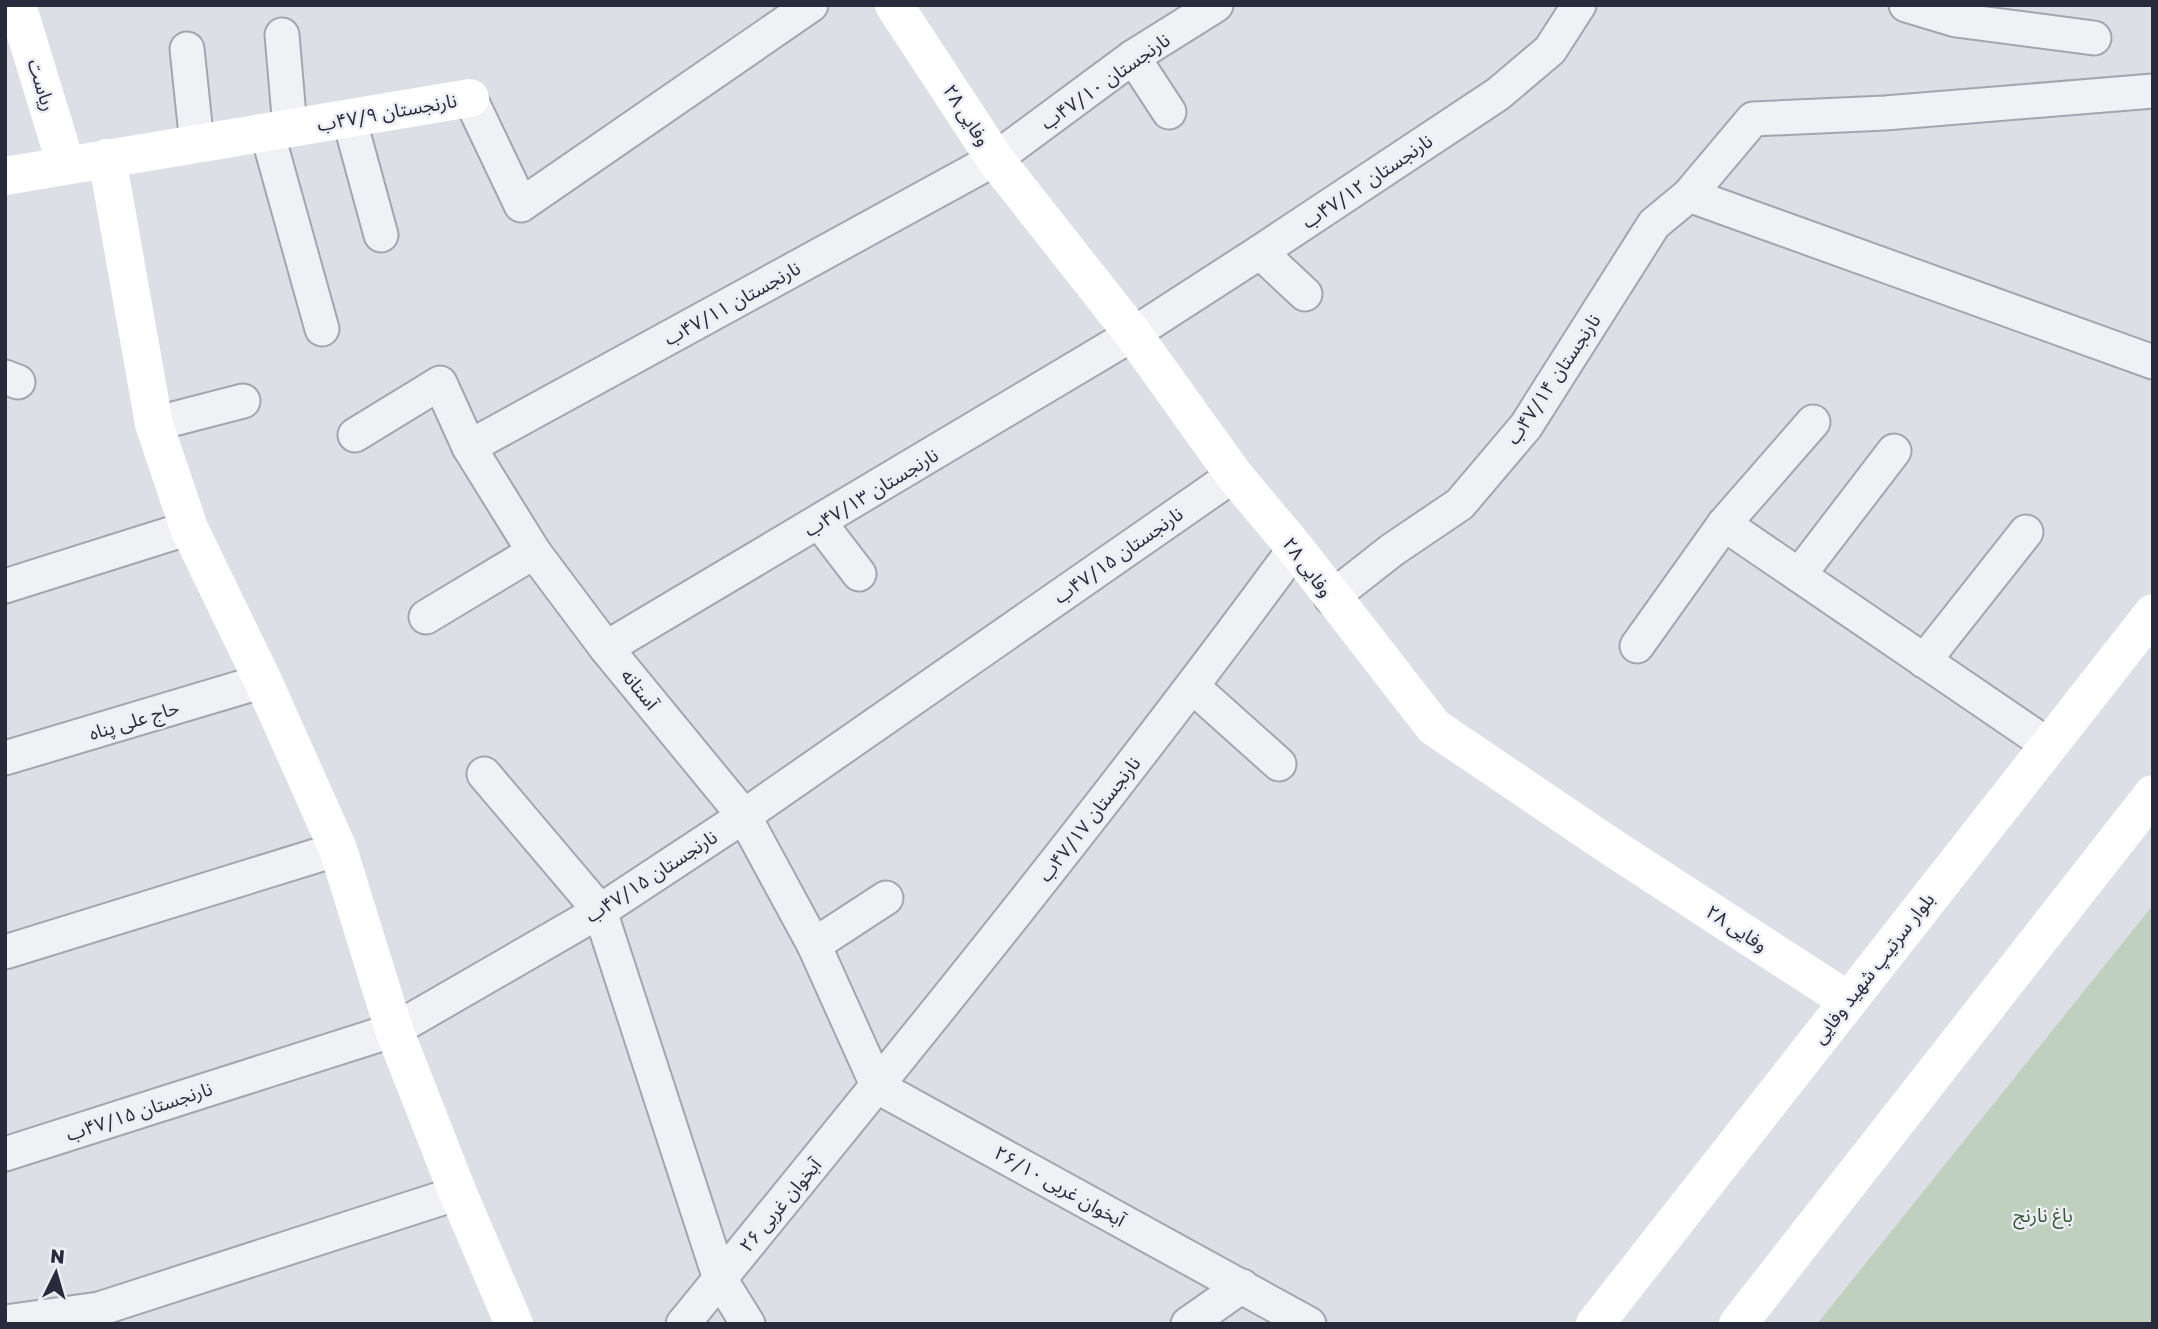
<svg xmlns="http://www.w3.org/2000/svg" width="2158" height="1329" font-family="'Golos Text','Noto Sans Arabic',sans-serif">
<style>
.green{fill:#c0d0bf}
.lines{fill:none;stroke-linecap:round;stroke-linejoin:round}
.street-casing{stroke:#a3a5b0;stroke-width:37}
.street{stroke:#f0f1f5;stroke-width:33}
.secondary{stroke:#fff;stroke-width:38}
.labels{text-anchor:middle;stroke-width:5;stroke-linejoin:round;paint-order:stroke}
.street-label{font-size:19px;fill:#272b3c;stroke:#eceef4}
.park-label{font-size:19px;fill:#355736;stroke:#eceef4}
</style>
<rect width="100%" height="100%" fill="#dddfe6"/>
<polygon class="green" points="2153,905 2153,1324 1817,1324"/>
<g class="lines">
<defs>
<g id="street">
<polyline points="1906,5 1956,20 2094,38"/>
<polyline points="282,35 290,128"/>
<polyline points="187,49 197,144"/>
<polyline points="1133,57 1169,112"/>
<polyline points="470,98 521,205 811,5"/>
<polyline points="349,118 381,235"/>
<polyline points="267,132 322,329"/>
<polyline points="1689,195 2153,362"/>
<polyline points="1260,252 1305,294"/>
<polyline points="5,377 18,382"/>
<polyline points="154,424 243,401"/>
<polyline points="355,435 440,383 469,447 534,552 606,648 744,816 814,945 878,1087"/>
<polyline points="469,447 995,159 1133,57 1216,5"/>
<polyline points="820,523 859,574"/>
<polyline points="1724,524 2048,745"/>
<polyline points="1799,575 1894,451"/>
<polyline points="5,586 189,528"/>
<polyline points="1331,598 1392,550 1460,504 1526,426 1654,224 1689,195 1753,119 1885,113 2153,91"/>
<polyline points="426,617 534,552"/>
<polyline points="1637,646 1724,524 1813,422"/>
<polyline points="606,648 1133,334 1260,252 1498,94 1550,50 1579,5"/>
<polyline points="1924,661 2026,532"/>
<polyline points="1193,687 1279,764"/>
<polyline points="5,758 263,681"/>
<polyline points="484,774 600,911 720,1279 748,1324"/>
<polyline points="814,945 886,898"/>
<polyline points="5,952 338,849"/>
<polyline points="878,1087 1309,1324"/>
<polyline points="5,1154 394,1030 600,911 744,816 1234,475"/>
<polyline points="5,1322 99,1309 458,1193"/>
<path d="M683,1324C891,1069 1100,814 1295,548"/>
<polyline points="1188,1324 1242,1286"/>
</g>
</defs>
<use href="#street" class="street-casing"/>
<use href="#street" class="street"/>
<g class="secondary">
<polyline points="17,5 66,165"/>
<polyline points="894,5 995,159 1133,334 1234,475 1295,548 1434,727 1616,850 1847,1000"/>
<polyline points="107,158 154,424 189,528 263,681 338,849 394,1030 458,1193 514,1324"/>
<polyline points="5,176 470,98"/>
<polyline points="1595,1324 2153,613"/>
<polyline points="1738,1324 2153,794"/>
</g>
</g>
<g class="labels">
<g class="street-label">
<text transform="translate(1105 81) rotate(-35)" y="7">نارنجستان ۴۷/۱۰ب</text>
<text transform="translate(42 85) rotate(73)" y="7">ریاست</text>
<text transform="translate(387 112) rotate(-10)" y="7">نارنجستان ۴۷/۹ب</text>
<text transform="translate(967 115) rotate(57)" y="7">وفایی ۲۸</text>
<text transform="translate(1367 181) rotate(-34)" y="7">نارنجستان ۴۷/۱۲ب</text>
<text transform="translate(732 303) rotate(-29)" y="7">نارنجستان ۴۷/۱۱ب</text>
<text transform="translate(1553 379) rotate(-56)" y="7">نارنجستان ۴۷/۱۴ب</text>
<text transform="translate(871 492) rotate(-31)" y="7">نارنجستان ۴۷/۱۳ب</text>
<text transform="translate(1118 555) rotate(-35)" y="7">نارنجستان ۴۷/۱۵ب</text>
<text transform="translate(1308 567) rotate(53)" y="7">وفایی ۲۸</text>
<text transform="translate(640 689) rotate(51)" y="7">آستانه</text>
<text transform="translate(134 720) rotate(-17)" y="7">حاج علی پناه</text>
<text transform="translate(1089 819) rotate(-52)" y="7">نارنجستان ۴۷/۱۷ب</text>
<text transform="translate(651 876) rotate(-33)" y="7">نارنجستان ۴۷/۱۵ب</text>
<text transform="translate(1737 928) rotate(33)" y="7">وفایی ۲۸</text>
<text transform="translate(1873 968) rotate(-52)" y="7">بلوار سرتیپ شهید وفایی</text>
<text transform="translate(139 1111) rotate(-18)" y="7">نارنجستان ۴۷/۱۵ب</text>
<text transform="translate(1060 1186) rotate(29)" y="7">آبخوان غربی ۲۶/۱۰</text>
<text transform="translate(780 1205) rotate(-50)" y="7">آبخوان غربی ۲۶</text>
</g>
<g class="park-label">
<text x="2043" y="1222">باغ نارنج</text>
</g>
</g>
<rect width="2158" height="1329" fill="none" stroke="#272b3c" stroke-width="14"/>
<g transform="translate(56 1273) rotate(5)" stroke="#eceef4" stroke-width="5" paint-order="stroke">
<path d="M0-5L12 26L0 18L-12 26Z" fill="#272b3c"/>
<text y="-10" font-size="19" font-weight="bold" text-anchor="middle" fill="#272b3c">N</text>
</g>
</svg>
